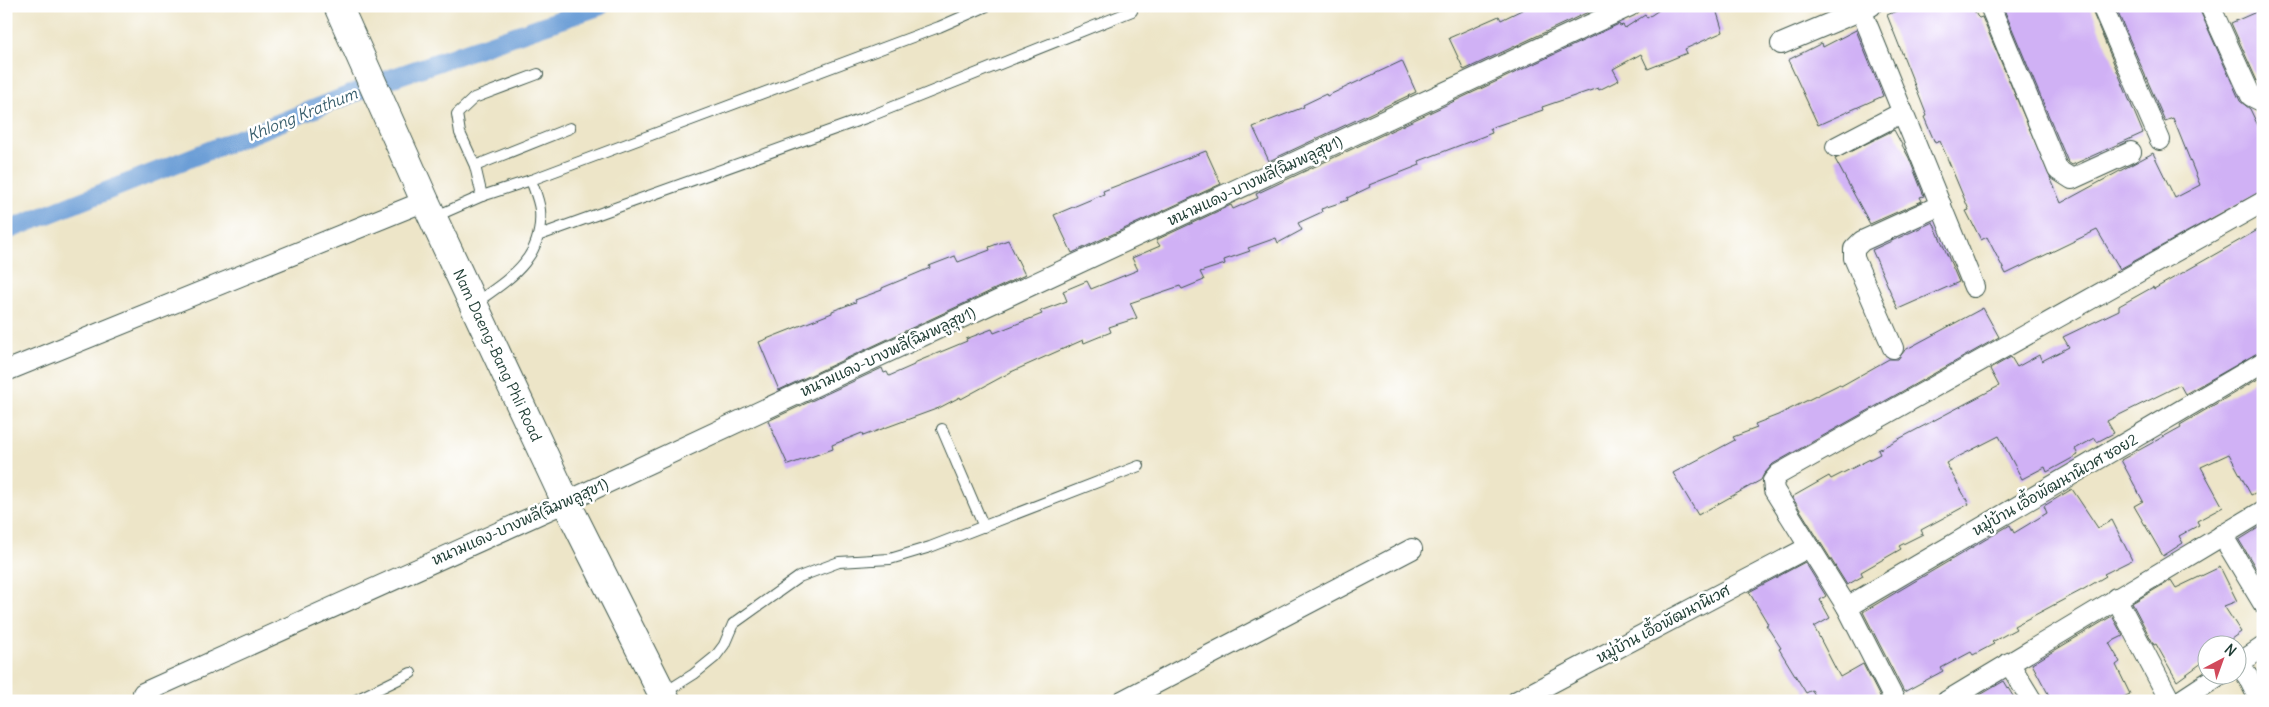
<svg xmlns="http://www.w3.org/2000/svg" width="2269" height="707" font-family="Delius,'Playpen Sans Thai',sans-serif">
<style>
.lines{fill:none;stroke-linecap:round;stroke-linejoin:round}
.canal{stroke:#6a9dd6;stroke-width:19}
.building{fill:#d0b1f5}
.lane-casing{stroke:#3e564a;stroke-width:12}
.street-casing{stroke:#3e564a;stroke-width:22}
.secondary-casing{stroke:#3e564a;stroke-width:30}
.lane{stroke:#fff;stroke-width:10}
.street{stroke:#fff;stroke-width:20}
.secondary{stroke:#fff;stroke-width:28}
.labels{text-anchor:middle;stroke-width:5;stroke-linejoin:round;paint-order:stroke}
.street-label{font-size:15px;fill:#1f3d34;stroke:#fff}
.water-label{font-size:16px;font-style:italic;fill:#395f6d;stroke:#fff}
</style>
<rect width="100%" height="100%" fill="#fff"/>
<filter id="ink" filterUnits="userSpaceOnUse"><feTurbulence type="fractalNoise" baseFrequency=".02" numOctaves="2"/><feDisplacementMap in="SourceGraphic" scale="10" xChannelSelector="R" yChannelSelector="G"/><feConvolveMatrix kernelMatrix="1 2 1 2 8 2 1 2 1" color-interpolation-filters="sRGB"/></filter>
<filter id="wash" filterUnits="userSpaceOnUse"><feTurbulence type="fractalNoise" baseFrequency=".0096" numOctaves="4" result="noise"/><feDisplacementMap in="SourceGraphic" scale="20" xChannelSelector="R" yChannelSelector="G"/><feGaussianBlur stdDeviation="1.12" result="paint"/><feColorMatrix in="noise" values="0 0 0 0 0 0 0 0 0 0 0 0 0 0 0 0 0 1.4 0 .05"/><feComposite in="paint" operator="in"/></filter>
<g filter="url(#wash)">
<rect width="100%" height="100%" fill="#ede5c8"/>
<g class="lines">
<polyline class="canal" points="6,231 392,78 600,6"/>
</g>
<g id="blocks">
<g class="building">
<polygon points="1530,6 1601,6 1464,70 1449,38 1499,16 1501,20"/>
<polygon points="1665,6 1715,6 1723,32 1685,49 1687,53 1648,69 1641,54 1613,69 1619,80 1599,90 1598,88 1542,107 1543,110 1490,128 1492,133 1419,161 1420,165 1369,185 1370,187 1347,198 1348,200 1321,209 1322,212 1298,223 1302,230 1278,243 1276,238 1248,248 1250,251 1224,260 1225,264 1200,272 1204,280 1182,289 1180,286 1130,303 1137,318 1109,327 1111,332 1084,343 1083,340 1011,372 961,399 960,397 939,408 863,436 862,433 832,445 833,449 788,465 768,421 882,368 884,373 887,372 889,376 914,365 914,363 967,341 966,339 992,329 994,333 1042,314 1040,311 1067,301 1063,291 1087,281 1091,289 1138,270 1132,258 1160,246 1156,240 1231,205 1233,209 1258,198 1256,194 1619,24 1620,26 1623,25 1625,28 1645,15 1647,18"/>
<polygon points="1908,6 1972,6 1977,16 1979,18 1982,17 2061,203 2153,153 2175,198 2200,185 2173,118 2165,121 2115,6 2198,6 2240,101 2250,109 2263,136 2263,190 2120,269 2097,230 2006,274 1987,237 1981,240 1966,211 1969,210 1940,141 1935,143 1924,117 1927,116 1887,15"/>
<polygon points="2006,6 2090,6 2143,133 2072,165 2068,162 2003,7"/>
<polygon points="2263,9 2263,78 2257,81 2231,23"/>
<polygon points="1856,30 1883,96 1818,125 1788,60 1822,43 1823,47"/>
<polygon points="1402,61 1416,92 1269,161 1253,127 1304,107 1303,105 1326,94 1327,96"/>
<polygon points="1894,130 1909,158 1924,196 1920,197 1922,201 1870,224 1835,159"/>
<polygon points="1206,151 1221,184 1072,253 1054,215 1104,194 1103,191"/>
<polygon points="1933,222 1959,282 1898,309 1872,250"/>
<polygon points="2263,227 2263,350 2185,394 2180,385 2107,421 2114,433 2097,442 2095,438 2075,449 2078,455 2047,472 2045,467 2022,479 1999,436 1946,463 1969,504 1921,530 1923,534 1899,546 1901,549 1861,572 1863,576 1847,585 1792,497 1829,476 1831,479 1880,454 1878,450 1999,386 1990,369 2011,357 2017,367 2039,355 2042,361 2069,347 2063,337 2119,310 2119,306 2153,287 2154,289"/>
<polygon points="1008,240 1025,275 779,390 759,342 832,313 832,311 856,302 855,300 882,290 882,288 930,268 929,266 955,256 958,262 990,250 989,247"/>
<polygon points="1983,308 1999,337 1773,464 1764,474 1761,480 1698,515 1673,473 1735,440 1733,437 1757,428 1755,424 1778,415 1840,384 1841,386 1889,359 1898,359 1905,350"/>
<polygon points="2263,376 2263,489 2251,495 2229,454 2201,467 2223,507 2197,521 2199,525 2179,536 2183,543 2163,556 2134,506 2143,501 2121,460 2181,427 2180,425"/>
<polygon points="2072,489 2098,528 2112,520 2132,560 2104,574 2106,576 2084,589 2014,626 2016,629 1992,642 1994,644 1973,655 1971,652 1941,668 1943,671 1904,692 1863,612 2010,525 2014,533 2047,513 2044,506"/>
<polygon points="2263,525 2263,580 2239,540"/>
<polygon points="1805,562 1826,596 1820,600 1830,618 1814,627 1840,677 1863,664 1882,701 1818,701 1812,690 1806,693 1779,649 1781,648 1766,625 1768,624 1749,592"/>
<polygon points="2220,567 2237,601 2224,606 2241,632 2224,644 2206,644 2206,660 2177,681 2156,644 2154,645 2132,603 2171,580 2176,588"/>
<polygon points="2112,616 2123,636 2109,643 2120,662 2116,665 2130,694 2115,701 2052,701 2032,664"/>
<polygon points="2004,681 2016,701 1970,701"/>
</g>
</g>
</g>
<g filter="url(#ink)">
<use href="#blocks" fill-opacity="0" stroke="#3e564a" stroke-width="1"/>
<g class="lines">
<defs>
<g id="lane">
<polyline points="475,166 570,128"/>
<polyline points="482,196 531,180"/>
<polyline points="434,217 482,196 475,166 460,133 457,114 474,98 538,74"/>
<polyline points="540,235 868,117 1132,11"/>
<path d="M474,304C509,279 544,259 540,210C539,200 534,189 531,180L939,27L987,6"/>
<polyline points="942,429 984,527"/>
<polyline points="664,693 694,674 715,657 724,645 733,624 799,577 839,562 890,559 930,547 1139,466"/>
<polyline points="354,701 411,673"/>
</g>
<g id="street">
<polyline points="1990,6 2058,170 2072,179 2131,152"/>
<polyline points="2102,6 2160,140"/>
<polyline points="2210,6 2251,96 2259,100 2263,99"/>
<polyline points="1861,10 1974,287"/>
<polyline points="1781,44 1871,6"/>
<polyline points="1836,147 1903,112"/>
<polyline points="1893,348 1854,258 1854,249 1862,241 1941,205"/>
<polyline points="6,371 425,201"/>
<polyline points="2222,535 2263,603"/>
<polyline points="2116,598 2167,695"/>
<polyline points="1847,607 2263,362"/>
<polyline points="2009,663 2032,701"/>
<polyline points="143,693 566,502 1630,6"/>
<polyline points="1122,701 1412,549"/>
<polyline points="1517,701 1809,547"/>
<polyline points="1895,701 1847,607 1774,490 1773,481 1779,474 2263,202"/>
<polyline points="1947,701 2263,511"/>
<polyline points="2180,701 2221,674"/>
<polyline points="2260,701 2248,677 2238,664 2263,647"/>
</g>
<g id="secondary">
<path id="s1" d="M338,6L425,201L566,502L666,701"/>
</g>
</defs>
<use href="#lane" class="lane-casing"/>
<use href="#street" class="street-casing"/>
<use href="#secondary" class="secondary-casing"/>
<use href="#lane" class="lane"/>
<use href="#street" class="street"/>
<use href="#secondary" class="secondary"/>
</g>
</g>
<g class="labels">
<g class="street-label">
<text transform="translate(1255 181) rotate(-25)" y="5">หนามแดง-บางพลี(ฉิมพลูสุข1)</text>
<text transform="translate(888 352) rotate(-25)" y="5">หนามแดง-บางพลี(ฉิมพลูสุข1)</text>
<text dy="5" stroke="none"><textPath href="#s1" startOffset="384">Nam Daeng-Bang Phli Road</textPath></text>
<text transform="translate(2055 485) rotate(-30)" y="5">หมู่บ้าน เอื้อพัฒนานิเวศ ซอย2</text>
<text transform="translate(520 522) rotate(-24)" y="5">หนามแดง-บางพลี(ฉิมพลูสุข1)</text>
<text transform="translate(1663 624) rotate(-28)" y="5">หมู่บ้าน เอื้อพัฒนานิเวศ</text>
</g>
<g class="water-label">
<text transform="translate(302 114) rotate(-22)" y="6">Khlong Krathum</text>
</g>
</g>
<rect width="2269" height="707" fill="none" stroke="#fff" stroke-width="25"/>
<g transform="translate(2222 660) rotate(41)"><circle r="24" fill="#ffffff" stroke="#a5b1ae"/>
<path d="M0-4L9 19L0 12L-9 19Z" fill="#d1495b"/>
<text y="-8" font-size="14" font-weight="bold" text-anchor="middle" fill="#1f3d34">N</text>
</g>
</svg>
